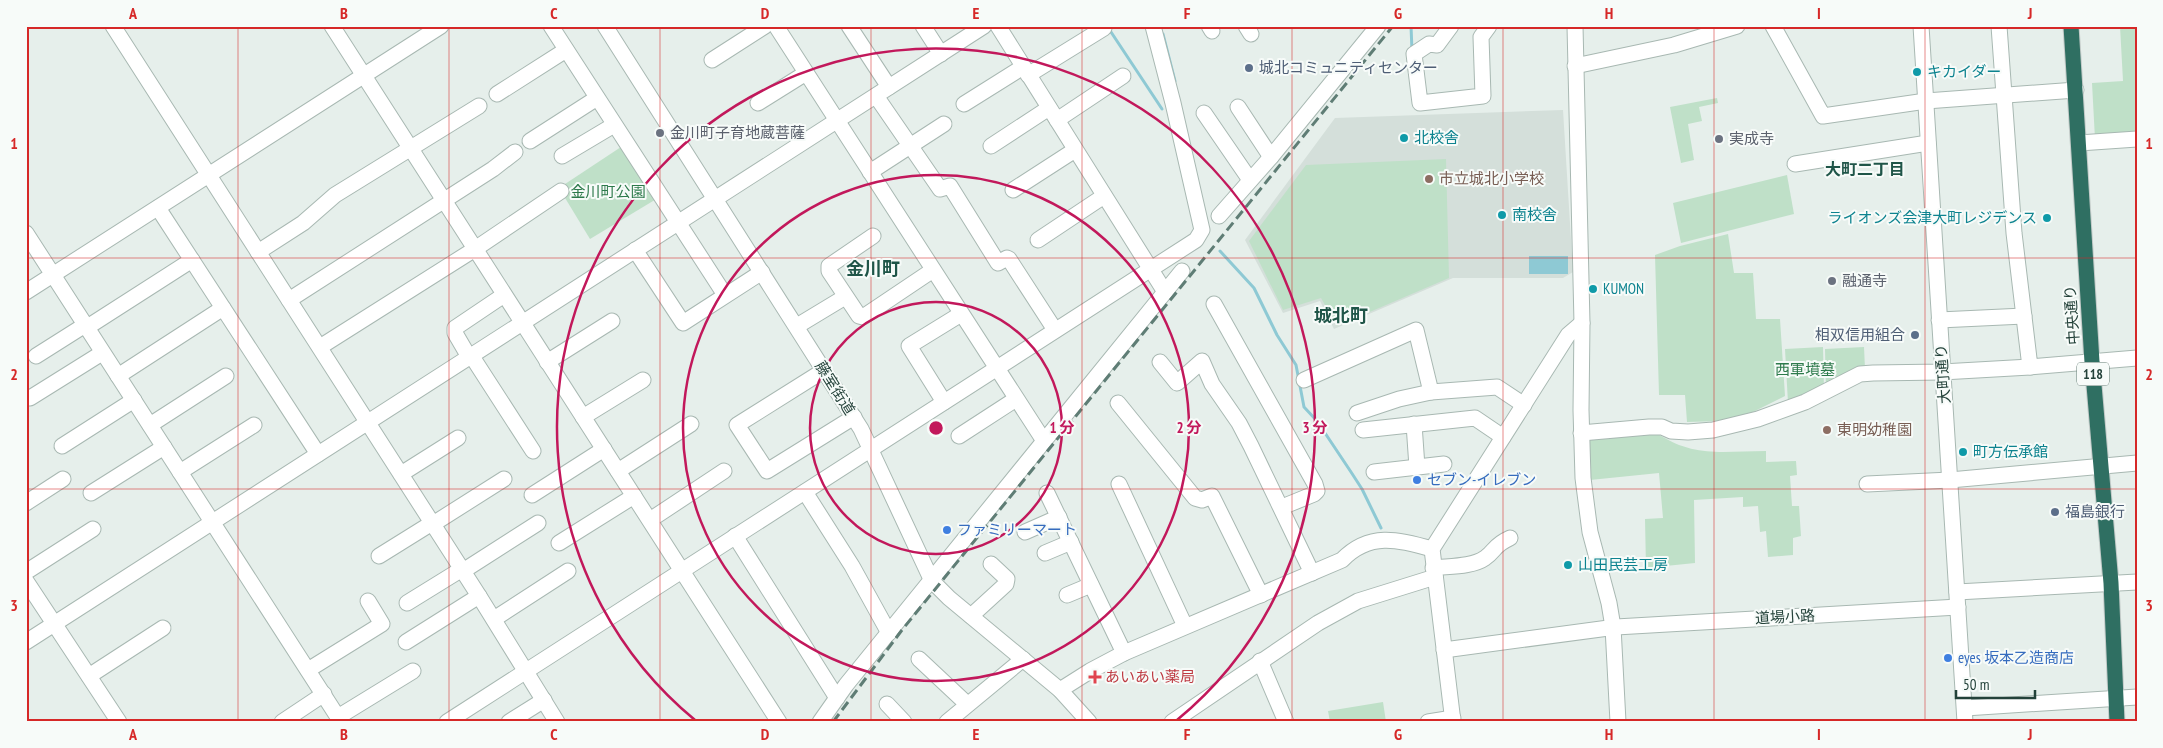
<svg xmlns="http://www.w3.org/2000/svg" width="2163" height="748" font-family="'PT Sans Narrow','Noto Sans JP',sans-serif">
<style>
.built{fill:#d4dfda}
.green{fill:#bfe0c8}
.water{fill:#8ec9d4}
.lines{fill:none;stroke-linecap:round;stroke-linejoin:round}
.stream{stroke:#8ec9d4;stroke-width:3}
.minor-casing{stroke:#a8b8b2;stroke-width:17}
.highway-casing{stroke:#c2cac8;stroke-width:17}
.minor{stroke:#fff;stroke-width:15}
.highway{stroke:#2f6f62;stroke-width:15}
.rail{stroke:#5f7d75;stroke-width:3;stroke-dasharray:10 5;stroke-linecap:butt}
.grid{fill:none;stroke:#d62828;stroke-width:1;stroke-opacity:0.55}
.ring{fill:none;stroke:#c2185b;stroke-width:2.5}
.service-dot{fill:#5c6f8a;stroke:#f7fbf9;stroke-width:2}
.culture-dot{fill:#0f9aa8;stroke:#f7fbf9;stroke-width:2}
.worship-dot{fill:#6b7280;stroke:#f7fbf9;stroke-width:2}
.education-dot{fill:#8d6e63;stroke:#f7fbf9;stroke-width:2}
.shop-dot{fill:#3f7fe0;stroke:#f7fbf9;stroke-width:2}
.health-dot{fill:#e0444e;stroke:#f7fbf9;stroke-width:2}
.labels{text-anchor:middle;stroke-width:4;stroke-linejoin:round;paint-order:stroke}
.shield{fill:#f7fbf9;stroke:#637a73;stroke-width:1}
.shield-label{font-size:14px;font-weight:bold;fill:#24423a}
.service-label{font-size:15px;fill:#4e5e75;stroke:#f7fbf9;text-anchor:start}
.culture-label{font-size:15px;fill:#0d838f;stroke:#f7fbf9;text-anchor:start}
.worship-label{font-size:15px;fill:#5b616d;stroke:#f7fbf9;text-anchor:start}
.education-label{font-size:15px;fill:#785e54;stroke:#f7fbf9;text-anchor:start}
.park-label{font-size:15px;fill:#2d7a4b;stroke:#f7fbf9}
.street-label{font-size:15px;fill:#24423a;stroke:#f7fbf9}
.shop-label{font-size:15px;fill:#366cbe;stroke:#f7fbf9;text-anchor:start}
.health-label{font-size:15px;fill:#be3a42;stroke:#f7fbf9;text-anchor:start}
.neighbourhood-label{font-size:16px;font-weight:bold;fill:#1f5548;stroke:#f7fbf9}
.quarter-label{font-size:18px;font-weight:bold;fill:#1f5548;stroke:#f7fbf9}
.centre{fill:#c2185b;stroke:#f7fbf9;stroke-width:2.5}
.ring-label{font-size:15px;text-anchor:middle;font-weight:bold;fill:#c2185b;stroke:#f7fbf9;stroke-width:4;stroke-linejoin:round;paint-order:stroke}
.neatline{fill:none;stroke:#d62828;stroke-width:2}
.grid-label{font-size:16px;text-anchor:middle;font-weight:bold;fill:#d62828}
</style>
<rect width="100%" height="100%" fill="#e6efeb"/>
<polygon class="built" points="1563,110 1573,272 1563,278 1453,278 1334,329 1320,301 1283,313 1245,240 1335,118"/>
<g class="green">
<polygon points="2120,26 2137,26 2137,137 2095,139 2092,83 2123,81"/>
<polygon points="1717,98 1718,103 1699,107 1702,121 1688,124 1694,160 1681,163 1670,107"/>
<polygon points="624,145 658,198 590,239 559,188"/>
<polygon points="1446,159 1449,278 1337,326 1321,298 1283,310 1249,241 1306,165"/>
<polygon points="1787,175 1794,214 1681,243 1673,203"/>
<polygon points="1728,234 1734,273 1753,273 1756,319 1780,319 1785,396 1751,413 1722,421 1687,422 1685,395 1659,395 1655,255 1680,246"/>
<polygon points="1823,347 1824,390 1788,403 1785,349"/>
<polygon points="1864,347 1865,369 1826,391 1825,349"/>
<path d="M1658,434C1695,458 1723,451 1766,451V462L1796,461L1797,475L1790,476L1792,506H1799L1801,536L1793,538V555L1768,557L1766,531L1760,532L1758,506L1743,507V497L1694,500L1695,563L1646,568L1645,519L1663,518L1659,473L1590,480L1588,440Z"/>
<polygon points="1383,702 1386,722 1330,722 1328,711"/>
</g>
<rect class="water" x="1529" y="256" width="39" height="18"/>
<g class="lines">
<g class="stream">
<polyline points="1411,26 1412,51"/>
<polyline points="1109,29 1162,109"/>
<polyline points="1163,34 1175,81"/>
<polyline points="1220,251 1254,288 1277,335 1296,365 1304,407 1317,421 1351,472 1362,489 1381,528"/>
</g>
<defs>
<g id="minor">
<polyline points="113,26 479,596 557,722"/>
<polyline points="332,26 779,722"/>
<polyline points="551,26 725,295"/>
<polyline points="605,26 861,429 932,581 949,598 1060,690 1089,722"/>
<polyline points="776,26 1044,441"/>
<polyline points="849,26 889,87"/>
<polyline points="923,26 941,54"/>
<polyline points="998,26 1165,292"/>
<polyline points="1209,26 1212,31"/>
<polyline points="1246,26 1251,34"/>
<polyline points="1451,26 1437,45 1429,44 1414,54 1420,103 1483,96 1481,37 1489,26"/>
<polyline points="1575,26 1582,323 1581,410 1583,478 1590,532 1609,603 1613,627 1618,722"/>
<polyline points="1773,26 1823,116 1926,101 2076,90"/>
<polyline points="1921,26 1965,722"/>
<polyline points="1999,26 2014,233 2030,367 2137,358"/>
<polyline points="712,60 765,26"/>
<polyline points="1575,66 1674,45 1737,26"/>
<polyline points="1028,75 1104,28"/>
<polyline points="497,94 566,50"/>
<polyline points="876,96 940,189 950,186 998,263 1007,258 1009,259 1055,330"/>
<polyline points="758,103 806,73"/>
<polyline points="964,104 1023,67"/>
<polyline points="1238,107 1271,157"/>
<polyline points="1204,113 1250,180"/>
<polyline points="1057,120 1123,76"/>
<polyline points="530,141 597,98"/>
<polyline points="2079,143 2137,139"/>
<polyline points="991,146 1049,108"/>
<polyline points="562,156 614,125"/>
<polyline points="1795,164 1928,143"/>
<polyline points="870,172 944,124"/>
<polyline points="1013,190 1075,150"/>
<polyline points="158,208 318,454"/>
<polyline points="1219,216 1271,157 1378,26"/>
<polyline points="26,233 341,722"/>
<polyline points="873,236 829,266 829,271 859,316 863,317 933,270"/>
<polyline points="1038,240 1104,196"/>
<polyline points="635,250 683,323 762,272"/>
<polyline points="258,252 303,223 335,195 479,106"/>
<polyline points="26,292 441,26"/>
<polyline points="289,300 493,169 515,152"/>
<polyline points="1214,304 1315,484 1317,491 1314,494 1282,507"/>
<polyline points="1939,320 2024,316"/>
<polyline points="797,326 845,297"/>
<polyline points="86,328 192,260"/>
<polyline points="320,347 475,249 561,191"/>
<polyline points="471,355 533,451"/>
<polyline points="36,356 85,325"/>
<polyline points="469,357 455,333 455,328 504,295"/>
<polyline points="547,362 612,321"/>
<polyline points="1160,362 1177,383 1202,361 1212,384 1239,423 1251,446 1312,573"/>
<polyline points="823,371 737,425 767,471 854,417"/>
<polyline points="118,376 223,308"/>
<polyline points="1304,380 1416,330 1431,392"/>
<polyline points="30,398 102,353"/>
<polyline points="944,402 909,346 961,314"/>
<polyline points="1118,403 1195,498 1202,500 1212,496 1261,595"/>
<polyline points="1357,413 1399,399 1431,392 1497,387 1524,405"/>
<polyline points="583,417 643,380"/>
<polyline points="1414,424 1417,467"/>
<polyline points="150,425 226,376"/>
<polyline points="1363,430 1475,418 1503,437"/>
<polyline points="1581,433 1649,427 1662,427 1671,431 1688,432 1713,430 1758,419 1805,402 1860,374 1873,373 1942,372 2030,367"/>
<polyline points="959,436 1016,399"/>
<polyline points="62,446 134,400"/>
<polyline points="618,471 691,424"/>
<polyline points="180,472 254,425"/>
<polyline points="1374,472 1444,464"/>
<polyline points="401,474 458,438"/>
<polyline points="1119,484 1185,626"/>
<polyline points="1867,484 1950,480 2137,463"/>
<polyline points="805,492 852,566 889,633"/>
<polyline points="91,493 164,447"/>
<polyline points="1047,493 1124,653"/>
<polyline points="532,495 604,449"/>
<polyline points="26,503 63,479"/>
<polyline points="650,520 724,471"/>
<polyline points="433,524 504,479"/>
<polyline points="1025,532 1059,517"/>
<polyline points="735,536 837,698"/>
<polyline points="559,543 634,496"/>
<polyline points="1045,553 1071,542"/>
<polyline points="379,556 432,523"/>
<path d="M1433,568C1449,566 1472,567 1485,558C1496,550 1494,545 1510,538"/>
<polyline points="463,571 538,523"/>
<polyline points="26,572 93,529"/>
<polyline points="26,581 119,722"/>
<polyline points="1957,592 2137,582"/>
<polyline points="1067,595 1091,585"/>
<polyline points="407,603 462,569"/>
<polyline points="971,616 1006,584 1007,579 991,564"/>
<polyline points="494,619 568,571"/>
<polyline points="26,642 984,26"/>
<polyline points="406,642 479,596"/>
<polyline points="1444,650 1616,627 1958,607"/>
<polyline points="919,659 967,704"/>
<polyline points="1260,661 1286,722"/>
<polyline points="308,670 382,624 368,601"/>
<polyline points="89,676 163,628"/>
<path d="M1060,690L1090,671L1124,653L1342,560C1369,532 1398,539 1432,549"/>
<polyline points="887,704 904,722"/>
<polyline points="1965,708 2137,697"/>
<polyline points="338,717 413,671"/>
<polyline points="282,722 324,694"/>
<polyline points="447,722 1196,240 1202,230 1173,103 1153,26"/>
<polyline points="509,722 544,700"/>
<polyline points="820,722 846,685 1182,271"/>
<polyline points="947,722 1023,659"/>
<polyline points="1172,722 1318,623 1358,601 1435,577"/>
<polyline points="1428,722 1453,718"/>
<polyline points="1453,722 1432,549 1568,335 1582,323"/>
</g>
<polyline id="highway" points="2071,26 2092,362 2111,583 2117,722"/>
</defs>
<use href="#minor" class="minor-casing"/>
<use href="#highway" class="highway-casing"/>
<use href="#minor" class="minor"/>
<use href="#highway" class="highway"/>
<polyline class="rail" points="833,722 902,630 1393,26"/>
</g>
<path class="grid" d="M238,26V722M449,26V722M660,26V722M871,26V722M1082,26V722M1292,26V722M1503,26V722M1714,26V722M1925,26V722M26,258H2137M26,489H2137"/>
<g class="ring">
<circle cx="936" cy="428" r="126"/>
<circle cx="936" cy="428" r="253"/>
<path d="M695 720A379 379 0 1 1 1177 720"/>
</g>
<g class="service-dot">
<circle cx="1249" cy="68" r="5"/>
<circle cx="1915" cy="335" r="5"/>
<circle cx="2055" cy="512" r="5"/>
</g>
<g class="culture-dot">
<circle cx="1917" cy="72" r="5"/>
<circle cx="1404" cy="138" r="5"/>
<circle cx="1502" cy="215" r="5"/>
<circle cx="2047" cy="218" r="5"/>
<circle cx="1593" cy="289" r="5"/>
<circle cx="1963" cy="452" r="5"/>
<circle cx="1568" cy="565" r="5"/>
</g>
<g class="worship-dot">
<circle cx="660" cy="133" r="5"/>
<circle cx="1719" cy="139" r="5"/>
<circle cx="1832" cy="281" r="5"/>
</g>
<g class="education-dot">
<circle cx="1429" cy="179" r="5"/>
<circle cx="1827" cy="430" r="5"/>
</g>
<g class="shop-dot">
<circle cx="1417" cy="480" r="5"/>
<circle cx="947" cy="530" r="5"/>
<circle cx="1948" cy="658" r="5"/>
</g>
<path class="health-dot" d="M1092.5 669.5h5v5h5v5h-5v5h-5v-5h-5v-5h5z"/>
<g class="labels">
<rect class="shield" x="2077" y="362.5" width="32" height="23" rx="4"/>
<g class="shield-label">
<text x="2093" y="379">118</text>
</g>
<g class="service-label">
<text x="1259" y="73">城北コミュニティセンター</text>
<text x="1905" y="340" text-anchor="end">相双信用組合</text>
<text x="2065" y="517">福島銀行</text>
</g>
<g class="culture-label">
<text x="1927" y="77">キカイダー</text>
<text x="1414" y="143">北校舎</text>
<text x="1512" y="220">南校舎</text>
<text x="2037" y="223" text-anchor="end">ライオンズ会津大町レジデンス</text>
<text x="1603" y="294">KUMON</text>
<text x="1973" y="457">町方伝承館</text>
<text x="1578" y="570">山田民芸工房</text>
</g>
<g class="worship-label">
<text x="670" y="138">金川町子育地蔵菩薩</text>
<text x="1729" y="144">実成寺</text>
<text x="1842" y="286">融通寺</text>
</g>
<g class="education-label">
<text x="1439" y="184">市立城北小学校</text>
<text x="1837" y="435">東明幼稚園</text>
</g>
<g class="park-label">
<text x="608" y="197">金川町公園</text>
<text x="1805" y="375">西軍墳墓</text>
</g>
<g class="street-label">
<text transform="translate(2072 315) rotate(-94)" y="5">中央通り</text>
<text transform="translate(1943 374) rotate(-94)" y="5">大町通り</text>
<text transform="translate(835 388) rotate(58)" y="5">藤室街道</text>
<text transform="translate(1785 617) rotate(-3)" y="5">道場小路</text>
</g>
<g class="shop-label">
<text x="1427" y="485">セブン-イレブン</text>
<text x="957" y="535">ファミリーマート</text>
<text x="1958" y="663">eyes 坂本乙造商店</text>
</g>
<g class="health-label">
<text x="1105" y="682">あいあい薬局</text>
</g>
<g class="neighbourhood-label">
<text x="1865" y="175">大町二丁目</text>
</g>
<g class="quarter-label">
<text x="873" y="275">金川町</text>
<text x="1341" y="322">城北町</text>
</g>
</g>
<circle cx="936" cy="428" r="8" class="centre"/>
<g class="ring-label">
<text x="1062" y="433">1 分</text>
<text x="1189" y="433">2 分</text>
<text x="1315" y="433">3 分</text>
</g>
<rect width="2163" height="748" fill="none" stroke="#f7fbf9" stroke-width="55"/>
<path d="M1956 690v8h79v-8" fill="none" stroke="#24423a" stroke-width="2.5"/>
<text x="1963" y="690" font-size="15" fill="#24423a" stroke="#f7fbf9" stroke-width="4" paint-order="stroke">50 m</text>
<rect x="28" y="28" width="2108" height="692" class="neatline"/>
<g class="grid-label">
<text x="133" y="19">A</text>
<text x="344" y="19">B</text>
<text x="554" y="19">C</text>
<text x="765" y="19">D</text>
<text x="976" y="19">E</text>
<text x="1187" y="19">F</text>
<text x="1398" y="19">G</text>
<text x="1609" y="19">H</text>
<text x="1819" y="19">I</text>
<text x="2030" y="19">J</text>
<text x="14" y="149">1</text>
<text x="2149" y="149">1</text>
<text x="14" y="380">2</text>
<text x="2149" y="380">2</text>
<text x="14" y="611">3</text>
<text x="2149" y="611">3</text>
<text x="133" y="740">A</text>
<text x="344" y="740">B</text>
<text x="554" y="740">C</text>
<text x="765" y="740">D</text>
<text x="976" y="740">E</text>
<text x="1187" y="740">F</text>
<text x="1398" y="740">G</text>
<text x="1609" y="740">H</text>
<text x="1819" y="740">I</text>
<text x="2030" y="740">J</text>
</g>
</svg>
